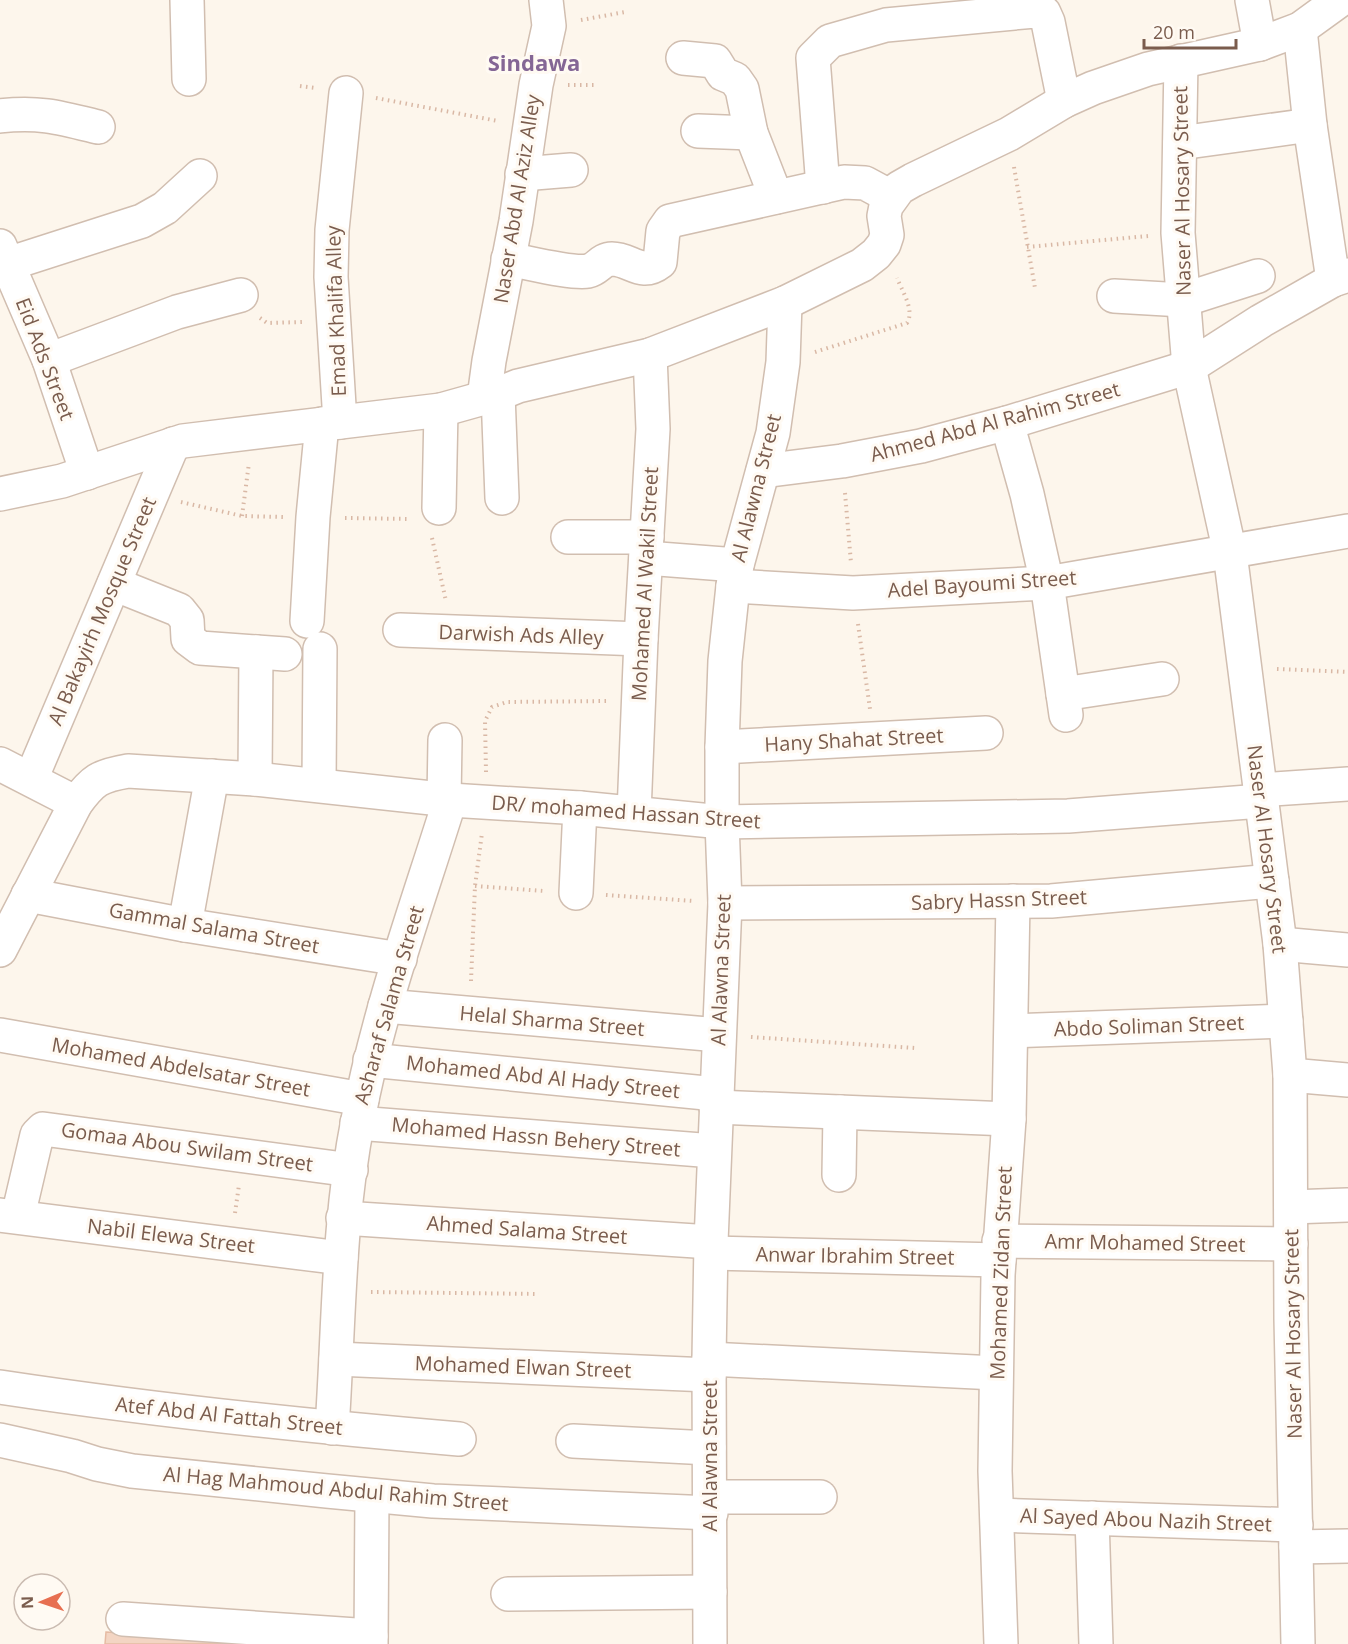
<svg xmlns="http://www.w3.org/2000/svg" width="1348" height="1644" font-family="'Open Sans',sans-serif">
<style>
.building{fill:#f3d5c3;stroke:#e6bba3;stroke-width:1.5}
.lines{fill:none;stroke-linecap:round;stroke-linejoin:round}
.minor-casing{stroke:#d1beb0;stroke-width:36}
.path{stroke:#d9b8a5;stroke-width:4;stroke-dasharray:1.5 4.5;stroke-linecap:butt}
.minor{stroke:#fff;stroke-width:33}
.labels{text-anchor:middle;stroke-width:6;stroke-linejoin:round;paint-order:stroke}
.street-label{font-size:20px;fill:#7a5c4d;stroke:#fffaf3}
.quarter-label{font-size:22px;font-weight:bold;fill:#846695;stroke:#fffaf3}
</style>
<rect width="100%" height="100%" fill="#fdf6ec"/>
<polygon class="building" points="106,1632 249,1642 249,1644 105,1644"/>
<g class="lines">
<defs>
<g id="minor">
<polyline points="187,0 189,79"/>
<polyline points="1252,0 1260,44"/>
<polyline points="1300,29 1310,125 1333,280"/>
<polyline points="683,58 715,61 723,74 735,79 742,89 751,133 776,197"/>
<polyline points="1181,61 1178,233 1189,367 1230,553 1280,944 1290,1075 1291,1319 1298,1644"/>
<path d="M0,116C39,111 62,118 98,127"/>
<polyline points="698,131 751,133"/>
<polyline points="1180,143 1310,125"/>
<polyline points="522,174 571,170"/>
<polyline points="823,187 813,58 830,41 886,25 1035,11 1044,13 1048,22 1064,101"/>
<polyline points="0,246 49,360 87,473"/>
<path d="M508,259C526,262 572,274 588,271C598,269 601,259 612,259C631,259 641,277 660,262L663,231L670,221L844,182L865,183L891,197"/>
<polyline points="8,264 142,221 165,208 200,176"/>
<polyline points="1114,296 1183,300 1258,276"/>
<polyline points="49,360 177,312 241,295"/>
<polyline points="498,394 502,498"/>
<polyline points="484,398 489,361 516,221 536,85 549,26 546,0"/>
<polyline points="340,422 331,277 332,230 346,93"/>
<polyline points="1007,423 1027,494 1047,583 1066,715"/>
<polyline points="763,471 842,461 921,446 1007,423 1189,367 1261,321 1333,280 1348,275"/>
<polyline points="0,494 62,481 183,441 441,410 498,394 518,386 650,355 785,303 862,265 876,254 884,244 887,235 884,216 886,206 899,188 913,180 1009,134 1064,101 1093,88 1148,69 1260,44 1300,29 1340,0"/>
<polyline points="439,508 441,410"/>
<polyline points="568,537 647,537"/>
<polyline points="646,558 737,565"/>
<polyline points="114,584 179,610 187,620 188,639 200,648 285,654"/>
<polyline points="733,586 853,593 1047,583 1348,531"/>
<polyline points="307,621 313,517 322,424"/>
<polyline points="400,630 641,639"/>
<polyline points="1063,694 1162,679"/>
<polyline points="722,747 986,733"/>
<polyline points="0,764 76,803"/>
<polyline points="31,779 173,444"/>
<polyline points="255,779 256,652"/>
<polyline points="319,784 320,649"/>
<polyline points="1260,790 1348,784"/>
<polyline points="444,800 445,740"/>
<polyline points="634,813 641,639 653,429 650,355"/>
<polyline points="576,893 580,808"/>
<polyline points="28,895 185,925 400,959"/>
<polyline points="725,903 1051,901 1272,881"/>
<polyline points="185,925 212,776"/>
<polyline points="1280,944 1348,950"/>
<path d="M0,950L76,803C93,780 99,776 128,771L255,779L450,800L580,808L722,822L1068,816L1261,801"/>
<polyline points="385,1006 719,1035"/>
<polyline points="1012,1031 1286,1021"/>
<polyline points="0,1035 362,1099"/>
<polyline points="370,1060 716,1094"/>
<polyline points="1290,1075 1348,1080"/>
<polyline points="716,1107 1009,1119"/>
<polyline points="357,1123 714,1151"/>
<polyline points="839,1175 840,1112"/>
<polyline points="1291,1207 1347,1205"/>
<polyline points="0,1215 341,1258"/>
<polyline points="18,1216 37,1135 43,1129 351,1170"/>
<polyline points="343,1218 711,1242"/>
<polyline points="999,1241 1291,1244"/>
<polyline points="711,1253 999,1260"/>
<polyline points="336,1359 709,1375"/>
<polyline points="709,1359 996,1373"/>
<path d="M0,1387C152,1410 305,1426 459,1439"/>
<path d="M332,1428C339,1325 338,1221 358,1120C378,1011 417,906 450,800"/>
<polyline points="0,1440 72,1456 97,1464 132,1471 327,1491 433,1501 711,1513"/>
<polyline points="573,1441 709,1448"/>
<polyline points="710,1497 820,1497"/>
<polyline points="997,1515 1296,1525"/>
<polyline points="1092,1518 1096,1644"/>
<polyline points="1296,1547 1348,1546"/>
<polyline points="508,1594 710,1592"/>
<polyline points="123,1619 371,1636"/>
<polyline points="371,1644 372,1496"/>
<polyline points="710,1644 709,1359 711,1242 725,903 722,822 722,747 725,661 733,586 737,565 773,433 783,362 785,303"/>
<polyline points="1001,1644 995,1471 998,1275 1009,1119 1013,901"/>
</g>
</defs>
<use href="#minor" class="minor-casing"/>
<g class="path">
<polyline points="581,20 625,12"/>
<polyline points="568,85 594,85"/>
<polyline points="300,86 315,88"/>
<polyline points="376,98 498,121"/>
<polyline points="1014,167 1035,288"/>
<polyline points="1027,247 1148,236"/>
<polyline points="260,318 267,323 302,322"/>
<path d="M815,352L907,323C915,310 902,291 897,278"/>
<polyline points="845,493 851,563"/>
<polyline points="181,502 242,516 283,517"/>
<polyline points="242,516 249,463"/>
<polyline points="345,518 409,519"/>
<polyline points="432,538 446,601"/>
<polyline points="858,624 870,709"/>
<polyline points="1277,669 1348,672"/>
<polyline points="486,772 485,721 492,707 507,702 609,701"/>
<polyline points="475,886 544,891"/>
<polyline points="606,895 694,901"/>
<polyline points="471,981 475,886 482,833"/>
<polyline points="751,1037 915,1048"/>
<polyline points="235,1213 239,1185"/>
<polyline points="371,1292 539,1294"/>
</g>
<use href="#minor" class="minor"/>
</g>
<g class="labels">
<g class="street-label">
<text transform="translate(1182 191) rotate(-91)" y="7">Naser Al Hosary Street</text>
<text transform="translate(517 199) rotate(-81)" y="7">Naser Abd Al Aziz Alley</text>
<text transform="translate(336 311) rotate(-92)" y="7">Emad Khalifa Alley</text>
<text transform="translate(45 359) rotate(69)" y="7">Eid Ads Street</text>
<text transform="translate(995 422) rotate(-15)" y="7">Ahmed Abd Al Rahim Street</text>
<text transform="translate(756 488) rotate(-76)" y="7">Al Alawna Street</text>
<text transform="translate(645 584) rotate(-87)" y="7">Mohamed Al Wakil Street</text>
<text transform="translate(982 584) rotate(-4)" y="7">Adel Bayoumi Street</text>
<text transform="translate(102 611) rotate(-67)" y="7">Al Bakayirh Mosque Street</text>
<text transform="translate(521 635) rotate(2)" y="7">Darwish Ads Alley</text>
<text transform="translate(854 740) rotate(-3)" y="7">Hany Shahat Street</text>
<text transform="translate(626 812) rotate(4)" y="7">DR/ mohamed Hassan Street</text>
<text transform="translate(1267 849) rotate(83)" y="7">Naser Al Hosary Street</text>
<text transform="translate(999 900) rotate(-2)" y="7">Sabry Hassn Street</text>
<text transform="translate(214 928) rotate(10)" y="7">Gammal Salama Street</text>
<text transform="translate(721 970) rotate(-88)" y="7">Al Alawna Street</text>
<text transform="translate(389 1005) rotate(-74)" y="7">Asharaf Salama Street</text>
<text transform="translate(552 1021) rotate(5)" y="7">Helal Sharma Street</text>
<text transform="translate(1149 1026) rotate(-2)" y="7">Abdo Soliman Street</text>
<text transform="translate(181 1067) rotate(10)" y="7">Mohamed Abdelsatar Street</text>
<text transform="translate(543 1077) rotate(6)" y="7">Mohamed Abd Al Hady Street</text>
<text transform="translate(536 1137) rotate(5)" y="7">Mohamed Hassn Behery Street</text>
<text transform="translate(187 1147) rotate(8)" y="7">Gomaa Abou Swilam Street</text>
<text transform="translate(527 1230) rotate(4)" y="7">Ahmed Salama Street</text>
<text transform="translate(171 1236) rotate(7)" y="7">Nabil Elewa Street</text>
<text transform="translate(1145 1243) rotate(1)" y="7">Amr Mohamed Street</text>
<text transform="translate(855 1256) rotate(1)" y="7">Anwar Ibrahim Street</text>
<text transform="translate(1001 1273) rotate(-88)" y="7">Mohamed Zidan Street</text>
<text transform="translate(1293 1334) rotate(-91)" y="7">Naser Al Hosary Street</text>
<text transform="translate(523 1367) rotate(2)" y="7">Mohamed Elwan Street</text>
<text transform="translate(229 1416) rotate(6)" y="7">Atef Abd Al Fattah Street</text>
<text transform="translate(710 1456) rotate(-90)" y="7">Al Alawna Street</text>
<text transform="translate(336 1489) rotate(5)" y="7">Al Hag Mahmoud Abdul Rahim Street</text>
<text transform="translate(1146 1520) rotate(2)" y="7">Al Sayed Abou Nazih Street</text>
</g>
<g class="quarter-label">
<text x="534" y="71">Sindawa</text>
</g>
</g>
<g transform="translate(42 1602) rotate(268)"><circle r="28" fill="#fffaf3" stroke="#cabbb1" stroke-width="1.5"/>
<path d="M0-4.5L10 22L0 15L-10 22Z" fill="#e76f51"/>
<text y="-9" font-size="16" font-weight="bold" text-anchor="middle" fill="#7a5c4d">N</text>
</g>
<path d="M1144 39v9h92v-9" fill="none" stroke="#7a5c4d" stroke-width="3"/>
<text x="1153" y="39" font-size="18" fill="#7a5c4d" stroke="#fffaf3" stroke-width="4.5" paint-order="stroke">20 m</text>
</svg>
